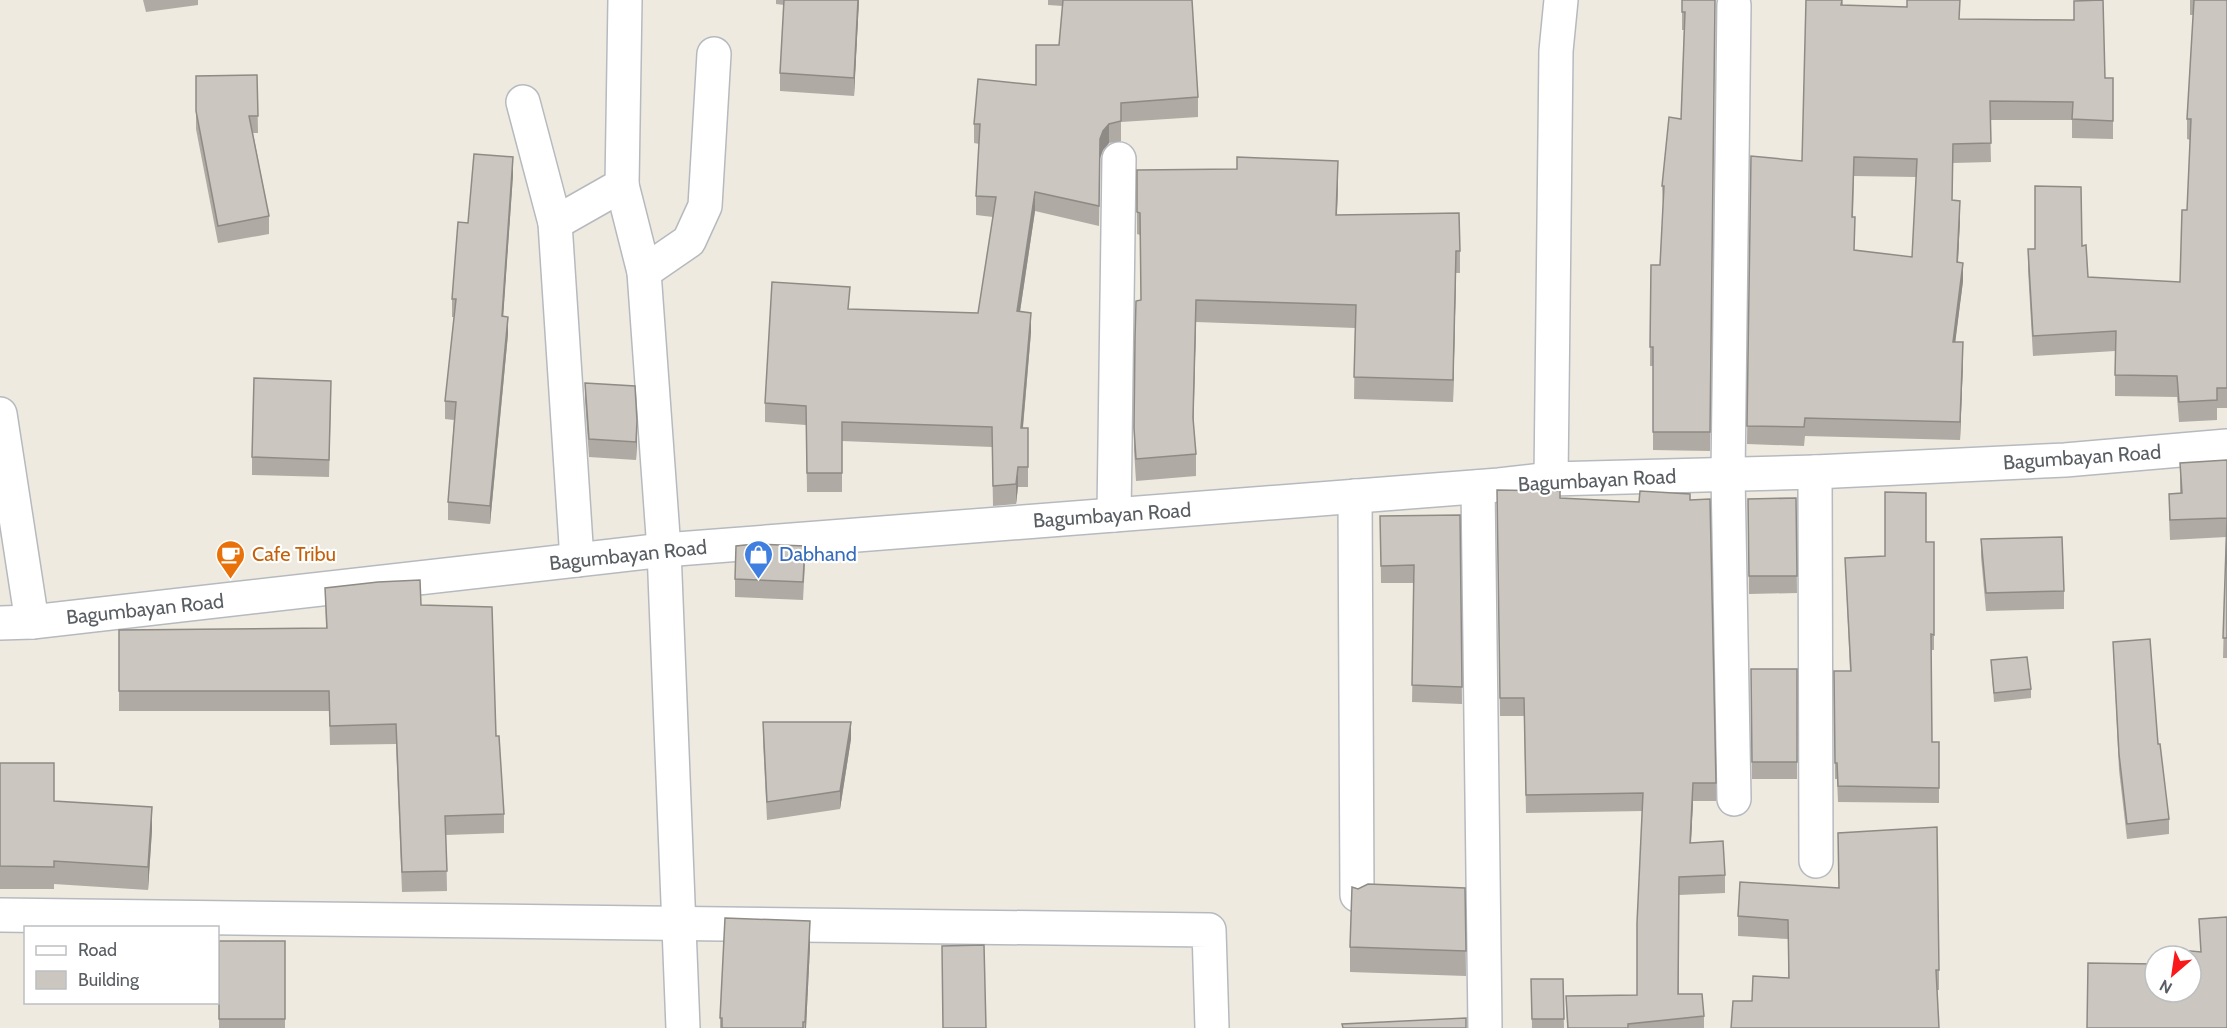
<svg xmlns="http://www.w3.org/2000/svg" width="2227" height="1028" font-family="Cabin,sans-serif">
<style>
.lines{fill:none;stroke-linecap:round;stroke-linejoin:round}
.minor-casing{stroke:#b6babf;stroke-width:36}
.minor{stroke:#fff;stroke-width:33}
.wall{fill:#afaaa4;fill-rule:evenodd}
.shaded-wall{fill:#8e8b86}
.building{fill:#cbc6bf;stroke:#8e8b86;stroke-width:1.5;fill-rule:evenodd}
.labels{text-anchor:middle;stroke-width:4.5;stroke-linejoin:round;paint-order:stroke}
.street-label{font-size:20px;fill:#595e63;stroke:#fff}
.food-label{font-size:20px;fill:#c56008;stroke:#fff;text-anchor:start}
.shop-label{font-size:20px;fill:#366cbe;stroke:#fff;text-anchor:start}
</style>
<rect width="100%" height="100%" fill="#eeeae0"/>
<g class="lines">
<defs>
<g id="minor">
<polyline points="523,102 555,223 577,560"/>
<polyline points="622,185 644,272 664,550 683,1028"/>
<polyline points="555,223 622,185 625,0"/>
<polyline points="644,272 689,241 705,206 714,54"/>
<polyline points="0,414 32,622"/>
<polyline points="1815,472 1816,861"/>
<polyline points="1551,479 1556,51 1561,0"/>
<polyline points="1478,487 1485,1028"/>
<polyline points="1355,496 1357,895"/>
<polyline points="1114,515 1119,159"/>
<polyline points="0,623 32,622 664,550 1499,485 1551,479 1815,472 2065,460 2227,446"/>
<polyline points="1734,799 1728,475 1734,5"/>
<polyline points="0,915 1209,930 1212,1028"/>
</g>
</defs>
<use href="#minor" class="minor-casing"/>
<use href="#minor" class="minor"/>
</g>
<g class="wall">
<polygon points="143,0 198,0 198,5 146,12"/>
<polygon points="776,0 859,0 854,96 780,91 780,73 784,5 776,4"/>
<polygon points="1048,0 1192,0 1198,97 1198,117 1121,122 1121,141 1109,143 1103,150 1100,158 1099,226 1035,211 1020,312 1031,332 1023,428 1028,428 1028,487 1018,487 1016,504 993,506 992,447 842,441 842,492 807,492 806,425 765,422 765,403 850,309 978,313 993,217 976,215 976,196 979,144 974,143 974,124 1036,85 1059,45 1063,6 1048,5"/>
<polygon points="1682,0 1715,5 1710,451 1653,450 1653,366 1650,366 1651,265 1660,265 1663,205 1662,186 1681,119 1684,30 1682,30"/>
<path d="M1843,0V5L1960,19L2074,20V1L2105,78H2113V139L2072,138V120H1990L1991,162L1953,163L1952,200L1960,219L1958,262L1963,281L1955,342L1963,361L1960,440L1805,436L1804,446L1747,444L1751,156L1802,161ZM1854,176L1916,177L1912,257L1854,250L1855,235L1853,217Z"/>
<polygon points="2190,0 2227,0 2227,408 2217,408 2217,420 2179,422 2177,397 2115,396 2115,351 2033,356 2028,270 2028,249 2082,246 2088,277 2180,282 2187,210 2190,140 2187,139 2187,119 2193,15 2190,15"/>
<polygon points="257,75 258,133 253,133 269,216 269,234 218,243 196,129 196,76"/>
<polygon points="1137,170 1338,183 1337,215 1460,251 1460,273 1456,273 1453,402 1354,399 1355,328 1196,322 1193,423 1196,454 1196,476 1136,481 1134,450 1135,339 1141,300 1140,235 1137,234"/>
<polygon points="513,175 503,316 508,334 490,524 448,520 448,502 454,420 445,419 445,401 454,317 452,317 452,299 468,223"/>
<polygon points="585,383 637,439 636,460 589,457 585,401"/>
<polygon points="331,399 329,477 252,475 252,457"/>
<polygon points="2227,460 2227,658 2223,658 2226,537 2170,540 2169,514 2169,494 2180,493 2180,463"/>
<polygon points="1497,490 1560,498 1639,502 1690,500 1716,783 1716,801 1693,801 1691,843 1725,875 1725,893 1679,895 1679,994 1704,1016 1704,1028 1567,1028 1566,996 1637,995 1643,811 1526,813 1524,716 1500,716"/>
<polygon points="1796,498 1797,593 1749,594 1748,499"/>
<polygon points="1460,515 1462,704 1412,702 1414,583 1381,583 1380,516"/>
<polygon points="1981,539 2064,591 2064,609 1986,611 1981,557"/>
<polygon points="1926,542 1934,542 1934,650 1931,650 1932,742 1939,742 1939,803 1838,802 1837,779 1835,779 1834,671 1850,671 1845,558 1885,556"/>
<polygon points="805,564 803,600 735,597 735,579"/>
<polygon points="325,588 421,605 496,736 504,814 504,833 446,835 447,891 402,892 396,744 330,745 329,711 119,711 119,630 326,628"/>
<polygon points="2113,642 2158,744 2169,819 2169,834 2127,839 2119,770"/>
<polygon points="1991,660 2031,689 2031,698 1994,702"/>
<polygon points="1751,669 1797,669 1797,779 1752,779"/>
<polygon points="763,722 851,739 840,809 767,820 763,740"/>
<polygon points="0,763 54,801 152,830 148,890 54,884 54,889 0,889"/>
<polygon points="1740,882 1939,970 1939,990 1752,1001 1788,978 1788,939 1738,936 1738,916"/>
<polygon points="1465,888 1466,976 1350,972 1350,947 1358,889"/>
<rect x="219" y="941" width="66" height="87"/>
<polygon points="810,946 806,1028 720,1028 720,1018"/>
<polygon points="1531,979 1563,979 1564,1028 1532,1028"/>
</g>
<g class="shaded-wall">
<polygon points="858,0 859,0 854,96 854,78"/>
<polygon points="1109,124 1109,143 1103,150 1100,158 1099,226 1100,139 1103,131"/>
<polygon points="513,157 513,175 502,334 502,316"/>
<polygon points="1338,161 1338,183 1336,237 1336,215"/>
<polygon points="1035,192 1035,211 1017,331 1017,311"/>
<polygon points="1960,201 1960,219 1957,281 1957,262"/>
<polygon points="1456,251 1456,273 1453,402 1453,380"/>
<polygon points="1963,263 1963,281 1953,360 1953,342"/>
<polygon points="1196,300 1196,322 1193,440 1193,418"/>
<polygon points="1031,313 1031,332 1021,448 1021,428"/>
<polygon points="508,317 508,334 490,524 490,506"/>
<polygon points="1963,342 1963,361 1960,440 1960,422"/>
<polygon points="637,421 637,439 636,460 636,442"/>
<polygon points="1018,467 1018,487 1016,504 1016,484"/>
<polygon points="851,722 851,739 840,809 840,791"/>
<polygon points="1693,783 1693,801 1690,861 1690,843"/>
<polygon points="152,807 152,830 148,890 148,867"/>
<polygon points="810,921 810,946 806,1028 805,1028"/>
</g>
<g class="building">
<polygon points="784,0 858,0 854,78 780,73"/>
<polygon points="1063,0 1192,0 1198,97 1121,103 1121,121 1109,124 1103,131 1100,139 1099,206 1035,192 1017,311 1031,313 1021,428 1028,428 1028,467 1018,467 1016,484 993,486 992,427 842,422 842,473 807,473 806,406 765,403 772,282 850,287 848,309 978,313 996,197 976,196 980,124 974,124 978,79 1036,85 1036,45 1059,45"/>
<polygon points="1682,0 1715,0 1710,432 1653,432 1653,347 1650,347 1651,265 1660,265 1664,186 1662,186 1669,117 1681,119 1685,12 1682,12"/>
<path d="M1806,0H1842L1841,5L1907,7V0H1960L1959,19L2074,20V1L2103,0L2105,78H2113V121L2072,119L2073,102L1990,101L1991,143L1953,144L1952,200L1960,201L1957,262L1963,263L1953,342H1963L1960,422L1805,418L1804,427L1747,426L1751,156L1802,161ZM1854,157L1917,159L1912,257L1854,250L1855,217H1852Z"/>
<polygon points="2194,0 2227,0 2227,388 2217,388 2217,400 2179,402 2177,376 2115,375 2116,331 2033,336 2028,249 2035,249 2035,186 2081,187 2082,246 2086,245 2088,277 2180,282 2182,210 2187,210 2191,119 2187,119"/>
<polygon points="257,75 258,116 249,116 269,216 218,226 196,111 196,76"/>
<polygon points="474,154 513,157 502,316 508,317 490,506 448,502 456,402 445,401 456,299 452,299 458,222 468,223"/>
<polygon points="1237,157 1338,161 1336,215 1459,213 1460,251 1456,251 1453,380 1354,377 1356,305 1196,300 1193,418 1196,454 1136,459 1134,428 1135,339 1136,301 1141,300 1140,213 1137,212 1137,170 1237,169"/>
<polygon points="254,378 331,381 329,460 252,457"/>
<polygon points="585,383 635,386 637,421 636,442 589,439"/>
<polygon points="2227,460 2227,638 2223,638 2227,518 2170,520 2169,494 2182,493 2180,463"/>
<polygon points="1497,490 1560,491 1560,498 1639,502 1640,491 1690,494 1690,500 1710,499 1716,783 1693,783 1690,843 1723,841 1725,875 1679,877 1678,994 1702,994 1704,1016 1628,1024 1628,1028 1568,1028 1566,996 1637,995 1637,923 1643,793 1526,795 1524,698 1500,698"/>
<polygon points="1885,492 1926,493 1926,542 1934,542 1934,635 1931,634 1932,742 1939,742 1939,788 1838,786 1837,763 1835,763 1834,671 1851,671 1845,558 1885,556"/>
<polygon points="1796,498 1797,576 1749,576 1748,499"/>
<polygon points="1460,515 1462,687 1412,685 1414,565 1381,566 1380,516"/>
<polygon points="2062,537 2064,591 1986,593 1981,539"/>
<polygon points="755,544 805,546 803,582 735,579 736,546"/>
<polygon points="420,580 421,605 492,607 496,736 499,736 504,814 445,816 447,871 402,872 396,724 330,726 329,691 119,691 119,630 327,628 325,588 378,582"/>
<polygon points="2150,639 2158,744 2160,744 2169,819 2127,824 2119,754 2113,642"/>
<polygon points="2027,657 2031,689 1994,693 1991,660"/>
<polygon points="1751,669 1797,669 1797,762 1752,762"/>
<polygon points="763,722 851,722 840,791 767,802"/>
<polygon points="0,763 54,763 54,801 152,807 148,867 54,861 54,867 0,866"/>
<polygon points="1937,827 1939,970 1936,970 1939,1028 1731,1028 1733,1001 1752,1001 1753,976 1789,978 1788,920 1738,916 1740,882 1839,888 1838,833"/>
<polygon points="1368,884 1465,888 1466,951 1350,947 1352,887 1358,889"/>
<polygon points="2227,917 2227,1028 2087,1028 2088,963 2155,964 2155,992 2191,992 2191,956 2179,956 2180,950 2201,952 2199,919"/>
<polygon points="725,918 810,921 805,1022 803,1022 803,1028 722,1028 722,1018 720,1018"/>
<rect x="219" y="941" width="66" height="78"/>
<polygon points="984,945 986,1028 943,1028 942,946"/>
<polygon points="1531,979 1563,979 1564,1019 1532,1019"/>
<polygon points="1466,1018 1466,1028 1343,1028 1342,1024"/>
</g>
<defs>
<symbol id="cafe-pin" viewBox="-11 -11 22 30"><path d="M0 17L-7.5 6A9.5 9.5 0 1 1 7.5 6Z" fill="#e8710a" stroke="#fff"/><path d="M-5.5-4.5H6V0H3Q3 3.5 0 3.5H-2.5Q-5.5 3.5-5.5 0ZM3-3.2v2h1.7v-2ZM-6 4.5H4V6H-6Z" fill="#fff"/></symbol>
<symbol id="shop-pin" viewBox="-11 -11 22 30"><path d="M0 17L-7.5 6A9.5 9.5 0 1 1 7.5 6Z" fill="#3f7fe0" stroke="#fff"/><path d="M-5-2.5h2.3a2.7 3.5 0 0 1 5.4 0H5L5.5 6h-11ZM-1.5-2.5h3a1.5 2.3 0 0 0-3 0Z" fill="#fff"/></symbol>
</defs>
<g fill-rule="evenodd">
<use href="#cafe-pin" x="214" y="538" width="33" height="45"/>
<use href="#shop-pin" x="742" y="538" width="33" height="45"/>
</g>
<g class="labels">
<g class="street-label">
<text transform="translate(2082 457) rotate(-4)" y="7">Bagumbayan Road</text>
<text transform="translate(1597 480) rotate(-3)" y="7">Bagumbayan Road</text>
<text transform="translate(1112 515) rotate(-4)" y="7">Bagumbayan Road</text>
<text transform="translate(628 555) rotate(-6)" y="7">Bagumbayan Road</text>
<text transform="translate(145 609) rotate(-6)" y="7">Bagumbayan Road</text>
</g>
<g class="food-label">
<text x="252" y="561">Cafe Tribu</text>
</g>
<g class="shop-label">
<text x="779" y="561">Dabhand</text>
</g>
</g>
<rect x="24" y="926" width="195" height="78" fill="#ffffff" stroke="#bdbfc1" stroke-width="1.5"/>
<rect x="36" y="946" width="30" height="9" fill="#ffffff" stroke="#bdbfc1" stroke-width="1.5"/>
<text x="78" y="956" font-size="18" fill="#595e63">Road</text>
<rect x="36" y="971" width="30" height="18" fill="#cbc6bf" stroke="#bdbfc1" stroke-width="1.5"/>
<text x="78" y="986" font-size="18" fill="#595e63">Building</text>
<g transform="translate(2173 974) rotate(209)"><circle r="28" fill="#ffffff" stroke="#bdbfc1" stroke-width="1.5"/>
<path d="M0-4.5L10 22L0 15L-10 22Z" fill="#fa191a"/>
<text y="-9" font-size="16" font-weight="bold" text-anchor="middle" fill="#595e63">N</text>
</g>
</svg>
